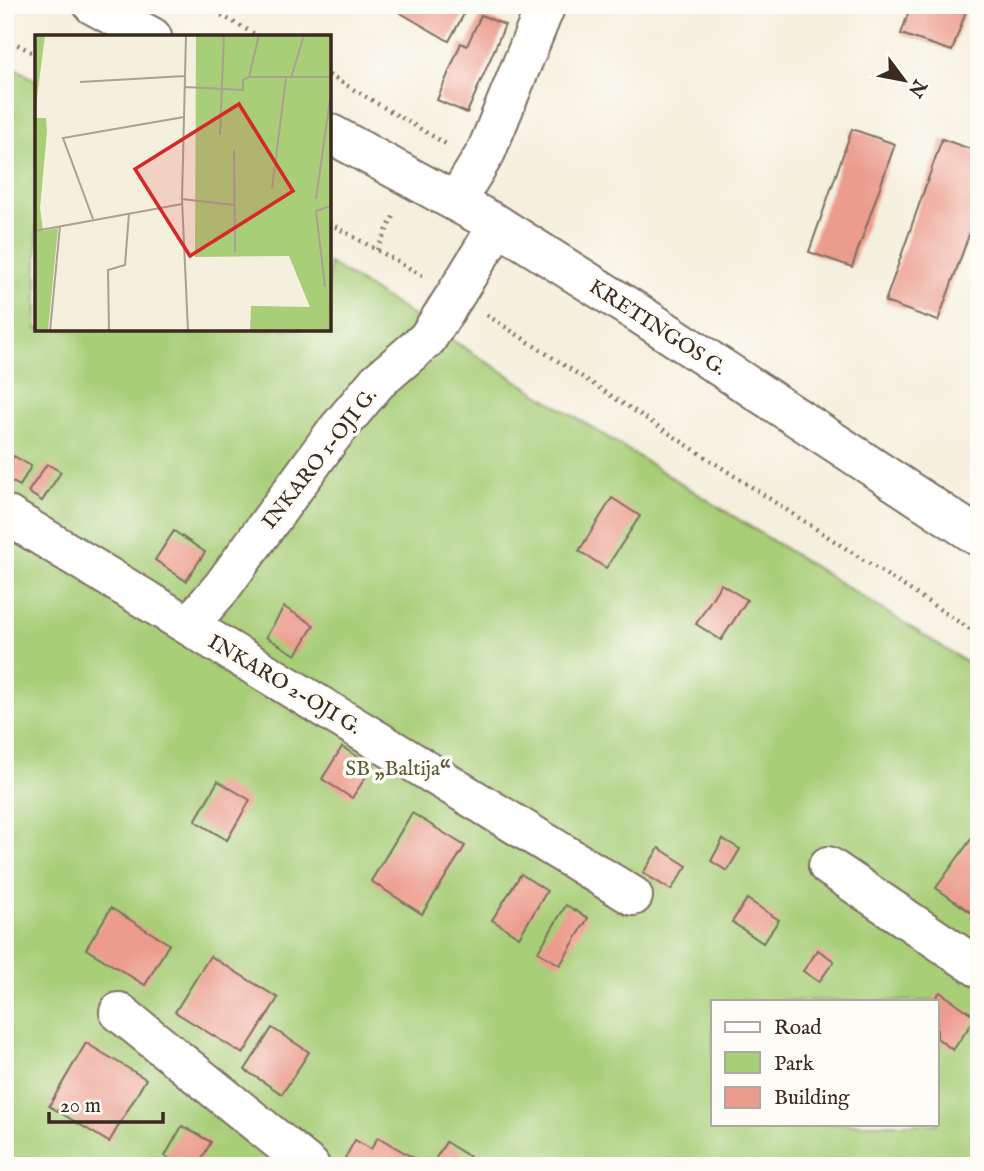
<svg xmlns="http://www.w3.org/2000/svg" width="984" height="1171" font-family="'IM FELL English',serif">
<style>
.green{fill:#a8ce78;stroke:#727c4b;stroke-width:2;fill-rule:evenodd}
.building{fill:#ec9c8d}
.lines{fill:none;stroke-linecap:round;stroke-linejoin:round}
.minor-casing{stroke:#7c6f61;stroke-width:42}
.path{stroke:#7c6f61;stroke-width:4.5;stroke-dasharray:2 5;stroke-linecap:butt}
.minor{stroke:#fff;stroke-width:38}
.labels{text-anchor:middle;stroke-width:7;stroke-linejoin:round;paint-order:stroke}
.street-label{font-size:21px;fill:#3b2a1e;stroke:#fdfcf7}
.park-label{font-size:21px;fill:#5c5b39;stroke:#fdfcf7}
.inset-road{fill:none;stroke:#aba091;stroke-width:2}
.view{fill:#d62828;fill-opacity:0.15;stroke:#d62828;stroke-width:3.5}
.inset-edge{fill:none;stroke:#3b2a1e;stroke-width:3.5}
</style>
<rect width="100%" height="100%" fill="#fdfcf7"/>
<filter id="ink" filterUnits="userSpaceOnUse"><feTurbulence type="fractalNoise" baseFrequency=".0143" numOctaves="2"/><feDisplacementMap in="SourceGraphic" scale="14" xChannelSelector="R" yChannelSelector="G"/><feConvolveMatrix kernelMatrix="1 2 1 2 8 2 1 2 1" color-interpolation-filters="sRGB"/></filter>
<filter id="wash" filterUnits="userSpaceOnUse"><feTurbulence type="fractalNoise" baseFrequency=".00686" numOctaves="4" result="noise"/><feDisplacementMap in="SourceGraphic" scale="28" xChannelSelector="R" yChannelSelector="G"/><feGaussianBlur stdDeviation="1.57" result="paint"/><feColorMatrix in="noise" values="0 0 0 0 0 0 0 0 0 0 0 0 0 0 0 0 0 1.4 0 .05"/><feComposite in="paint" operator="in"/></filter>
<g filter="url(#wash)">
<rect width="100%" height="100%" fill="#f5efdd"/>
<path class="green" d="M5,62L37,81V329H329V263L979,670V1166H5ZM713,1001H937V1124H713Z"/>
<g id="blocks">
<g class="building">
<polygon points="394,5 469,5 449,41 392,8"/>
<polygon points="911,5 968,5 952,51 901,34"/>
<polygon points="481,15 505,25 467,113 437,100 461,43 467,46"/>
<polygon points="852,129 895,144 852,267 809,252"/>
<polygon points="942,139 979,152 979,207 938,321 885,302"/>
<polygon points="14,456 31,466 20,486 5,478 5,470"/>
<polygon points="47,464 61,472 42,501 28,492"/>
<polygon points="612,498 640,516 606,568 579,551"/>
<polygon points="174,531 205,552 186,581 155,560"/>
<polygon points="721,584 747,600 721,640 696,624"/>
<polygon points="284,607 314,625 296,655 266,637"/>
<polygon points="342,747 373,766 352,798 322,779"/>
<polygon points="218,781 250,800 227,840 195,821"/>
<polygon points="412,813 465,846 422,914 371,881"/>
<polygon points="979,828 979,918 936,888"/>
<polygon points="723,839 740,849 727,871 711,861"/>
<polygon points="659,848 687,866 671,890 643,873"/>
<polygon points="521,874 547,891 519,937 492,920"/>
<polygon points="747,899 779,920 763,943 732,922"/>
<polygon points="566,905 588,918 560,965 538,952"/>
<polygon points="111,908 169,944 145,985 86,949"/>
<polygon points="818,950 834,961 819,982 803,971"/>
<polygon points="210,956 278,998 243,1054 175,1012"/>
<polygon points="940,992 976,1017 953,1050 937,1038 937,1001 933,1001"/>
<polygon points="272,1028 309,1052 282,1094 245,1070"/>
<polygon points="86,1043 146,1079 109,1142 49,1106"/>
<polygon points="182,1126 211,1142 198,1166 182,1166 165,1156"/>
<polygon points="378,1137 417,1160 414,1166 359,1166 345,1158 355,1140 371,1149"/>
<polygon points="446,1142 484,1166 431,1166"/>
</g>
</g>
</g>
<g filter="url(#ink)">
<use href="#blocks" fill-opacity="0" stroke="#7c6f61" stroke-width="2"/>
<g class="lines">
<defs>
<g id="minor">
<polyline points="93,5 152,37"/>
<polyline points="329,133 498,225 641,315 979,537"/>
<polyline points="456,201 486,152 546,5"/>
<polyline points="5,514 633,896"/>
<polyline points="189,625 222,587 332,436 377,382 427,339 456,294 498,225"/>
<polyline points="828,866 979,968"/>
<polyline points="119,1012 310,1166"/>
</g>
</defs>
<use href="#minor" class="minor-casing"/>
<g class="path">
<polyline points="203,5 260,37"/>
<polyline points="5,38 37,55"/>
<polyline points="329,75 446,144"/>
<polyline points="329,223 423,276"/>
<polyline points="377,250 395,213"/>
<polyline points="487,315 979,635"/>
</g>
<use href="#minor" class="minor"/>
</g>
</g>
<g class="labels">
<g class="street-label">
<text transform="translate(658 327) rotate(33)" y="7">KRETINGOS G.</text>
<text transform="translate(319 458) rotate(-52)" y="7">INKARO 1-OJI G.</text>
<text transform="translate(285 684) rotate(31)" y="7">INKARO 2-OJI G.</text>
</g>
<g class="park-label">
<text x="398" y="775">SB „Baltija“</text>
</g>
</g>
<g transform="translate(35 35)">
<rect width="296" height="296" fill="#f5efdd"/>
<path d="M2,0H10L0,78L1,83H11L12,96L5,173L8,196L23,193L13,296H0V31Z" fill="#a8ce78"/>
<path d="M161,0H296V296H215L216,271L275,272L254,221L160,222Z" fill="#a8ce78"/>
<path class="inset-road" d="M151,0L147,164L153,296M224,0L214,42H296M256,43L269,0M45,47L150,41M150,52L208,55V45L214,42M185,100L189,0M199,115L200,217M237,154L251,43M147,164L199,170M281,164L296,57M58,184L28,103L149,82M0,196L147,169M290,252L281,176L296,171M15,296L25,191M74,296L73,235L90,230L94,178"/>
<path class="view" d="M204,69L258,156L155,221L100,134Z"/>
<rect width="296" height="296" class="inset-edge"/>
</g>
<rect width="984" height="1171" fill="none" stroke="#fdfcf7" stroke-width="28"/>
<rect x="711" y="1000" width="228" height="126" fill="#fdfcf7" stroke="#afa8a0" stroke-width="2"/>
<rect x="725" y="1022" width="35" height="10" fill="#ffffff" stroke="#afa8a0" stroke-width="2"/>
<text x="774" y="1034" font-size="21" fill="#3b2a1e">Road</text>
<rect x="725" y="1052" width="35" height="21" fill="#a8ce78" stroke="#afa8a0" stroke-width="2"/>
<text x="774" y="1070" font-size="21" fill="#3b2a1e">Park</text>
<rect x="725" y="1087" width="35" height="21" fill="#ec9c8d" stroke="#afa8a0" stroke-width="2"/>
<text x="774" y="1104" font-size="21" fill="#3b2a1e">Building</text>
<g transform="translate(904 80) rotate(122)" stroke="#fdfcf7" stroke-width="5" paint-order="stroke">
<path d="M0-5L12 26L0 18L-12 26Z" fill="#3b2a1e"/>
<text y="-10" font-size="19" font-weight="bold" text-anchor="middle" fill="#3b2a1e">N</text>
</g>
<path d="M49 1112v10h114v-10" fill="none" stroke="#3b2a1e" stroke-width="3.5"/>
<text x="60" y="1112" font-size="21" fill="#3b2a1e" stroke="#fdfcf7" stroke-width="5" paint-order="stroke">20 m</text>
</svg>
